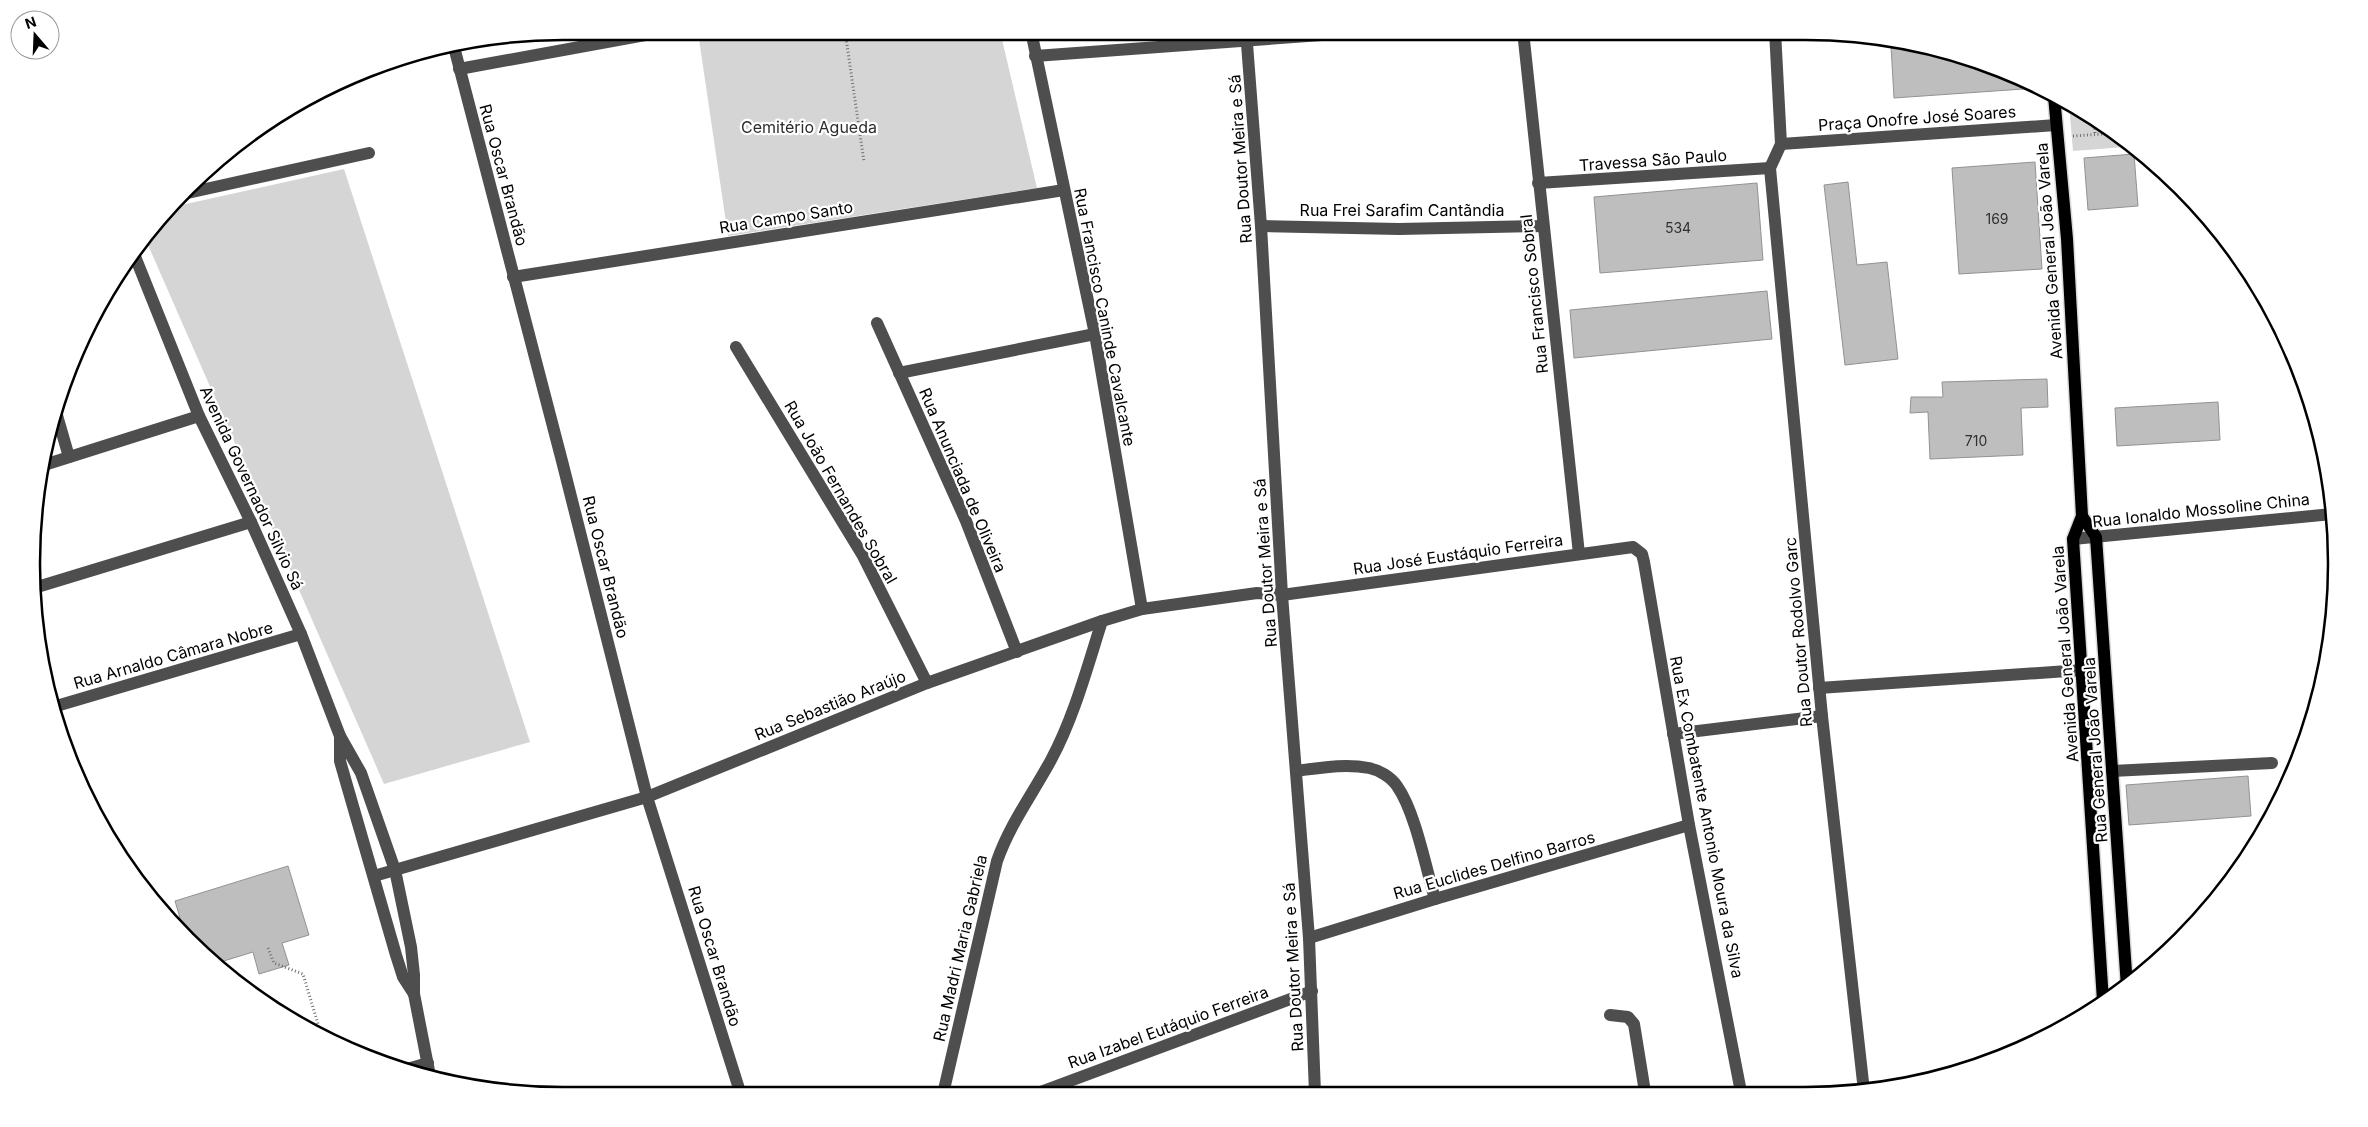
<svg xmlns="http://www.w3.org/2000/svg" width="2368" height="1127" font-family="Inter,sans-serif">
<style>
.green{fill:#d5d5d5}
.building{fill:#bebebe;stroke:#929292}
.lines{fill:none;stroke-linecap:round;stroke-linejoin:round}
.major-casing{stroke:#dbdbdb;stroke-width:15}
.path{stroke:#707070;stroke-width:3;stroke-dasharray:1 2.5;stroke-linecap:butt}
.minor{stroke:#4e4e4e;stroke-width:12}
.major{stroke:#000;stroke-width:12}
.labels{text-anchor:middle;stroke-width:4.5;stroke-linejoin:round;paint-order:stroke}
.number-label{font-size:14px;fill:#303030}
.street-label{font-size:16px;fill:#000;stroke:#fff}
.park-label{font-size:16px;fill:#2c2c2c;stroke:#fff}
.rim{fill:none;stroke:#000;stroke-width:2.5}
</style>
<rect width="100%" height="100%" fill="#fff"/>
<g class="green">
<polygon points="744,31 1000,31 1037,188 728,236 699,39"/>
<polygon points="2069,104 2100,121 2125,141 2125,147 2073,151"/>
<polygon points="344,169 530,742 384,784 145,238 168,208"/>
</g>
<g class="building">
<polygon points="1919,45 2008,72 2038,88 1894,98 1891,46"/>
<polygon points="2134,154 2138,206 2088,210 2084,158"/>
<polygon points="2035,162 2042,269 1959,274 1952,168"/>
<polygon points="1848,182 1857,265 1887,262 1898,359 1845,365 1824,185"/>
<polygon points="1757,183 1763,260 1600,273 1594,197"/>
<polygon points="1767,291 1772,339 1574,358 1570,310"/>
<polygon points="2047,379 2048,407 2021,408 2023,455 1930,459 1928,412 1910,413 1911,397 1943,397 1942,382"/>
<polygon points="2218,402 2220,440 2117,446 2115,408"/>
<polygon points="2248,776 2251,816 2129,825 2126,785"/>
<polygon points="288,866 309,935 282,943 289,965 259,974 253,952 214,964 185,935 175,901"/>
</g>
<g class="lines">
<defs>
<g id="major">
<polyline points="2054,96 2067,239 2082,516 2073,539 2103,1001"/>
<polyline points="2082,516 2096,537 2127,987"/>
</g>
</defs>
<use href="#major" class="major-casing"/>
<g class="path">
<polyline points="845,31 864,162"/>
<polyline points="2094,118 2095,134"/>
<polyline points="2073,136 2115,133"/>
<polyline points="268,948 274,963 303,974 321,1034"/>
</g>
<g class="minor">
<polyline points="1031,31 1095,334 1142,609"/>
<polyline points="1246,31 1261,226 1282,595 1309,938 1315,1093"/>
<polyline points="1523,31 1579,554"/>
<polyline points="1775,31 1781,144 1770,168 1771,179 1822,716 1864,1091"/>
<polyline points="453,43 562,461 647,797 741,1095"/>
<polyline points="1035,56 1377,31"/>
<polyline points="459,69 667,31"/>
<polyline points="1781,144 2056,125"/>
<polyline points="1538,183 1770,168"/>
<polyline points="183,194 369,153"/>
<polyline points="1261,226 1399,229 1543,226"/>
<polyline points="134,254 199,416 251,522 301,634 340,736 361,773 395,870 411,947 414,975 414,994 430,1076"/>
<polyline points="513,277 1064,190"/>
<polyline points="877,323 966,521 1017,652"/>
<polyline points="736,347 863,556 927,683"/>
<polyline points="899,373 1095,334"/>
<polyline points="56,412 69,457"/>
<polyline points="41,466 199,416"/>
<polyline points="2073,539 2332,514"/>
<polyline points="34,588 251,522"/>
<polyline points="1819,688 2082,670"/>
<polyline points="53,707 301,634"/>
<polyline points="1673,734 1822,716"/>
<polyline points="340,736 340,761 346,782 396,955 403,977 414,994"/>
<path d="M1296,771C1319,768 1345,763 1369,768C1379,770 1391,777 1397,786C1415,811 1426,868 1435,899"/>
<polyline points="2112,771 2272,763"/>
<polyline points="374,876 647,797 927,683 1102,621 1142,609 1257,593 1282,595 1633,547 1642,554 1644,562 1689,825 1741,1092"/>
<polyline points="1309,938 1435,899 1689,825"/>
<polyline points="1610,1015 1628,1017 1634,1024 1645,1092"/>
<polyline points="407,1069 428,1063"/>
<path d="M943,1094L997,861C1010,824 1032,795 1051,760C1074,717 1087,668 1102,621"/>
<polyline points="1035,1094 1312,991"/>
</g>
<use href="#major" class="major"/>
</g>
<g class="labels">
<g class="number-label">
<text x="1997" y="224">169</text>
<text x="1678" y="233">534</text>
<text x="1976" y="446">710</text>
</g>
<g class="street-label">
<text transform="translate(1917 118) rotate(-4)" y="6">Praça Onofre José Soares</text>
<text transform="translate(1240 159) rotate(-94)" y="6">Rua Doutor Meira e Sá</text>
<text transform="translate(1653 160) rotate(-4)" y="6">Travessa São Paulo</text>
<text transform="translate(504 175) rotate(75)" y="6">Rua Oscar Brandão</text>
<text x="1402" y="216">Rua Frei Sarafim Cantãndia</text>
<text transform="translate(786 217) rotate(-9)" y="6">Rua Campo Santo</text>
<text transform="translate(2049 251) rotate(-94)" y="6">Avenida General João Varela</text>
<text transform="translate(1534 294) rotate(-96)" y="6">Rua Francisco Sobral</text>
<text transform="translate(1105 317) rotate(79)" y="6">Rua Francisco Caninde Cavalcante</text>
<text transform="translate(963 480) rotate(67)" y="6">Rua Anunciada de Oliveira</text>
<text transform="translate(252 488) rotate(65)" y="6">Avenida Governador Silvio Sá</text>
<text transform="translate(841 492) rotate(60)" y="6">Rua João Fernandes Sobral</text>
<text transform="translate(2201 510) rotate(-6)" y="6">Rua Ionaldo Mossoline China</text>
<text transform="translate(1458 554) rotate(-8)" y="6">Rua José Eustáquio Ferreira</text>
<text transform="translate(1265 563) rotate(-94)" y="6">Rua Doutor Meira e Sá</text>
<text transform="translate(606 567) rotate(76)" y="6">Rua Oscar Brandão</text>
<text transform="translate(1798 632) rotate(-95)" y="6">Rua Doutor Rodolvo Garc</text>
<text transform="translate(2065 654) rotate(-94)" y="6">Avenida General João Varela</text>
<text transform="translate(173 655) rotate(-16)" y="6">Rua Arnaldo Câmara Nobre</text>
<text transform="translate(830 705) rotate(-22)" y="6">Rua Sebastião Araújo</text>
<text transform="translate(2095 750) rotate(-94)" y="6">Rua General João Varela</text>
<text transform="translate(1707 817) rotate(79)" y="6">Rua Ex Combatente Antonio Moura da Silva</text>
<text transform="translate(1494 865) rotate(-16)" y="6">Rua Euclides Delfino Barros</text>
<text transform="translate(960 948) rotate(-77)" y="6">Rua Madri Maria Gabriela</text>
<text transform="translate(715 956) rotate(73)" y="6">Rua Oscar Brandão</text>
<text transform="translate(1293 967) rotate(-93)" y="6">Rua Doutor Meira e Sá</text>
<text transform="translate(1168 1027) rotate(-20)" y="6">Rua Izabel Eutáquio Ferreira</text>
</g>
<g class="park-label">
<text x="809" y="133">Cemitério Agueda</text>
</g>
</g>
<path d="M0 0H2368V1127H0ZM563 40H1805A523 523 0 0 1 2328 563V564A523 523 0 0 1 1805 1087H563A523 523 0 0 1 40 564V563A523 523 0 0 1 563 40Z" fill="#fff" fill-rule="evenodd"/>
<path class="rim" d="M563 40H1805A523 523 0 0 1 2328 563V564A523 523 0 0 1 1805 1087H563A523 523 0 0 1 40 564V563A523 523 0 0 1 563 40Z"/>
<g transform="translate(35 35) rotate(341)"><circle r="24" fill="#ffffff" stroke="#999999"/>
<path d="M0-4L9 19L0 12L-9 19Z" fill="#000000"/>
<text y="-8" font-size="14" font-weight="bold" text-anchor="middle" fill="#000000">N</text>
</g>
</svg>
